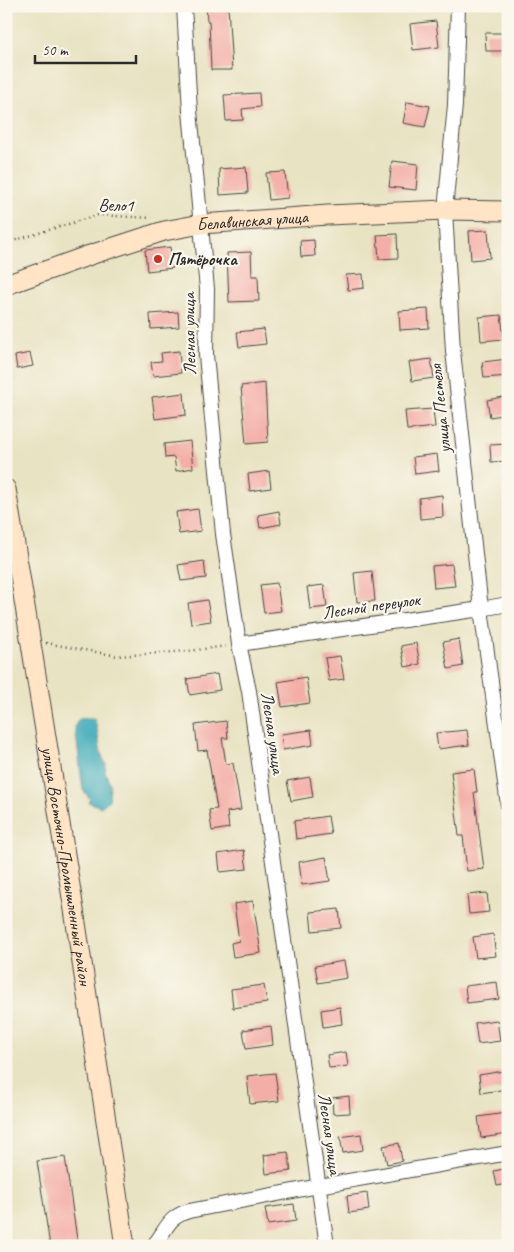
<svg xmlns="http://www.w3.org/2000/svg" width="514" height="1252" font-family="Caveat,sans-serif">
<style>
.water{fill:#3baab9;stroke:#336a72}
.building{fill:#f3afa7}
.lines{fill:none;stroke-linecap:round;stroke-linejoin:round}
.street-casing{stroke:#474742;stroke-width:16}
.secondary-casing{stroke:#474742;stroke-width:21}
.path{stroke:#474742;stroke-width:2.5;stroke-dasharray:1 4;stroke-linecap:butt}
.street{stroke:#fff;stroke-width:14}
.secondary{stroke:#ffe4c6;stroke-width:19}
.poi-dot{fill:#c8321e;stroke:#fbf7ec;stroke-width:2}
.labels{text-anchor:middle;stroke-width:4.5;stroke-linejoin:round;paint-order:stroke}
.street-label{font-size:18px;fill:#2b2b2b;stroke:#fbf7ec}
.poi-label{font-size:18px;font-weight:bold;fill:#2b2b2b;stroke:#fbf7ec;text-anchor:start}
</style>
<rect width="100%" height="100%" fill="#fbf7ec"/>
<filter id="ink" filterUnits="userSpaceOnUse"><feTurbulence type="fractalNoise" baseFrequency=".02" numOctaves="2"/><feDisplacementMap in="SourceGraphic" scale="10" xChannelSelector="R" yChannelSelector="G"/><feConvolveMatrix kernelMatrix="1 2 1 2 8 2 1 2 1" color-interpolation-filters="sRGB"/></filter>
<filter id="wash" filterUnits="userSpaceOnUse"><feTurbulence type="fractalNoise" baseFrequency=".0096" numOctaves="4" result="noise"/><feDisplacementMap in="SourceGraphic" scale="20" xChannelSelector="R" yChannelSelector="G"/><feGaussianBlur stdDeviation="1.12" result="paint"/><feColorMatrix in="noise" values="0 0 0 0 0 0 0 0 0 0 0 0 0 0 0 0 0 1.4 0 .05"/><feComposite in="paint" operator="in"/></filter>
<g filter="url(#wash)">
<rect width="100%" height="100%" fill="#e8e3c2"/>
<path class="water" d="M83,718H94C100,734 97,750 106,764L105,772L110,784L109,800L101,807L88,802L90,799L83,790L75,726L78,720Z"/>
<g id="blocks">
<g class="building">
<polygon points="206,6 228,6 232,70 211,70 209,21 207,21"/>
<polygon points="436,21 439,47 413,50 410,24"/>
<polygon points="485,33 508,33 508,51 486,51"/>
<polygon points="259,93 260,107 242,109 243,120 226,121 224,95"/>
<polygon points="407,102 430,106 425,127 403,123"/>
<polygon points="392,161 418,164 416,190 389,187"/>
<polygon points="246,167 248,193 220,195 219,169"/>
<polygon points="285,172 288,198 269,200 266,173"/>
<polygon points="488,230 490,258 471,260 469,231"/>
<polygon points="397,234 398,258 379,259 377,235"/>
<polygon points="314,240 315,256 301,257 300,241"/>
<polygon points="170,247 173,268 147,271 145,250"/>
<polygon points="251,252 252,276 258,276 259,301 229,302 227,253"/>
<polygon points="363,274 364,288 348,290 346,275"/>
<polygon points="428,309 429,328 400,330 399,311"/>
<polygon points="178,312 179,327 151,329 150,314"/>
<polygon points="501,315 504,339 481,341 479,317"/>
<polygon points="264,329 266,344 239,347 237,332"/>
<polygon points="179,351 181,373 153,376 151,362 162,361 161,353"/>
<polygon points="30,353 33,366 17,369 15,356"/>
<polygon points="431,359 434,378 412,381 409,362"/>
<polygon points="508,359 508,376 484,378 482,362"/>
<polygon points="265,383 268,442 246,444 241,386"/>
<polygon points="184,393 186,415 155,419 152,397"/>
<polygon points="508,396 508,414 490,417 487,400"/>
<polygon points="433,409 435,427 407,430 405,411"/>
<polygon points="190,441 193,468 176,471 174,457 165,458 164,444"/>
<polygon points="508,444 508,461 491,462 490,445"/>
<polygon points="437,454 439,471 415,474 413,457"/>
<polygon points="269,471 271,488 250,491 248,474"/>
<polygon points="442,495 443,517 420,519 419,498"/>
<polygon points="198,509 201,531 179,534 176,512"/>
<polygon points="279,511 281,524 260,528 258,515"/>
<polygon points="204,561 206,578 181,581 178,565"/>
<polygon points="452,564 455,586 434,588 432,566"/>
<polygon points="372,571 375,601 357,602 354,573"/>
<polygon points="277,583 281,611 264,613 260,585"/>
<polygon points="324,585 327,607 310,609 307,587"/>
<polygon points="207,600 211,621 191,624 188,603"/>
<polygon points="459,639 463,666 448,669 443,642"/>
<polygon points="416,643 420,664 405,667 401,646"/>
<polygon points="340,656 344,679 329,681 325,658"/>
<polygon points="217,674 220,690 190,695 187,679"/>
<polygon points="306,677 310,703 282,707 278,682"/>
<polygon points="226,721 228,738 222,738 226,764 233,763 241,810 227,812 229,828 212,831 209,810 217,809 207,750 198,751 195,725"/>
<polygon points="311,730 313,745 283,750 281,734"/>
<polygon points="467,730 469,745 438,749 436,733"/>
<polygon points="474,769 477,792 474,792 484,869 467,871 463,836 459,836 451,772"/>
<polygon points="310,777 313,797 291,801 287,781"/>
<polygon points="328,816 331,834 296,839 294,821"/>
<polygon points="244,850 247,869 220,872 218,854"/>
<polygon points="326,857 330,881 302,885 299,862"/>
<polygon points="487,893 489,912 469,914 467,895"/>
<polygon points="253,901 261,953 233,957 231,943 239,941 234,904"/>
<polygon points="339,909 341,928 312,931 310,912"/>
<polygon points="493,934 496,956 476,958 473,937"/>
<polygon points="344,961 347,978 318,983 315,966"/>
<polygon points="497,982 499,999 467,1003 465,986"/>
<polygon points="264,985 267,1003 233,1008 231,989"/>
<polygon points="340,1007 342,1024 323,1027 321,1010"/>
<polygon points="497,1020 500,1041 478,1044 475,1023"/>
<polygon points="271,1026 273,1045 246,1049 243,1030"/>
<polygon points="346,1052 348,1066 329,1068 327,1055"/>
<polygon points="504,1071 507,1089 481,1093 479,1075"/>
<polygon points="275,1073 279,1101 250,1104 247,1076"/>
<polygon points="349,1096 350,1113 333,1114 332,1098"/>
<polygon points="506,1113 508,1134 481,1138 478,1117"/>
<polygon points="361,1134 363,1150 343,1153 340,1137"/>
<polygon points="399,1143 402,1161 387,1164 383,1146"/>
<polygon points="288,1152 291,1171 266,1174 264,1155"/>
<polygon points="65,1157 78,1246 50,1246 37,1161"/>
<polygon points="508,1168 508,1184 497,1186 494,1171"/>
<polygon points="367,1193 369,1210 349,1213 347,1196"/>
<polygon points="294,1204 296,1221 268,1225 265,1208"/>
</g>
</g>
</g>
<g filter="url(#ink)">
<use href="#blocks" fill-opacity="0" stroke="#474742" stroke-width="1"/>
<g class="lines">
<defs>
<g id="street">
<polyline points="184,6 190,111 207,289 206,355 223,534 239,644 249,691 327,1246"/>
<polyline points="458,6 455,105 445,210 453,351 481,609 508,805"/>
<polyline points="239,644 481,609 508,604"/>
<path d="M153,1246C167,1230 167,1217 189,1211L319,1186L508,1153"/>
</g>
<g id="secondary">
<path id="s1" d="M6,285L90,255L164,231L201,224L328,215L445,210L508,211"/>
<path id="s2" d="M6,489L74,910L125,1246"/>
</g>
</defs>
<use href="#street" class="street-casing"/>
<use href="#secondary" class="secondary-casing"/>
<g class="path">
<polyline points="6,243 98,215 150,218"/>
<polyline points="46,643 118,656 189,651 226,646"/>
</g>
<use href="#street" class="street"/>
<use href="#secondary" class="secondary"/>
</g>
</g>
<circle class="poi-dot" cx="158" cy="259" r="5"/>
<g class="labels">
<g class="street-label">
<text transform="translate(116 205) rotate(1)" y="6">Вело1</text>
<text dy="6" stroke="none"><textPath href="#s1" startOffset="256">Белавинская улица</textPath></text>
<text transform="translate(189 334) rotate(-91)" y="6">Лесная улица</text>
<text transform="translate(440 409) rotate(-96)" y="6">улица Пестеля</text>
<text transform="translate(371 606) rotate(-8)" y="6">Лесной переулок</text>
<text transform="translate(273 733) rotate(82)" y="6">Лесная улица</text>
<text dy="6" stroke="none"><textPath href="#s2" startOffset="382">улица Восточно-Промышленный район</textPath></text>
<text transform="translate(330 1134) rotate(82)" y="6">Лесная улица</text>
</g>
<g class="poi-label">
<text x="168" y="265">Пятёрочка</text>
</g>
</g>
<rect width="514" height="1252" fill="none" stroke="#fbf7ec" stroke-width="25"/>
<path d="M35 55v8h101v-8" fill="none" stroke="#2b2b2b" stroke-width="2.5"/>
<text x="42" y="55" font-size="15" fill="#2b2b2b" stroke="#fbf7ec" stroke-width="4" paint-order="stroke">50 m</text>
</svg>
